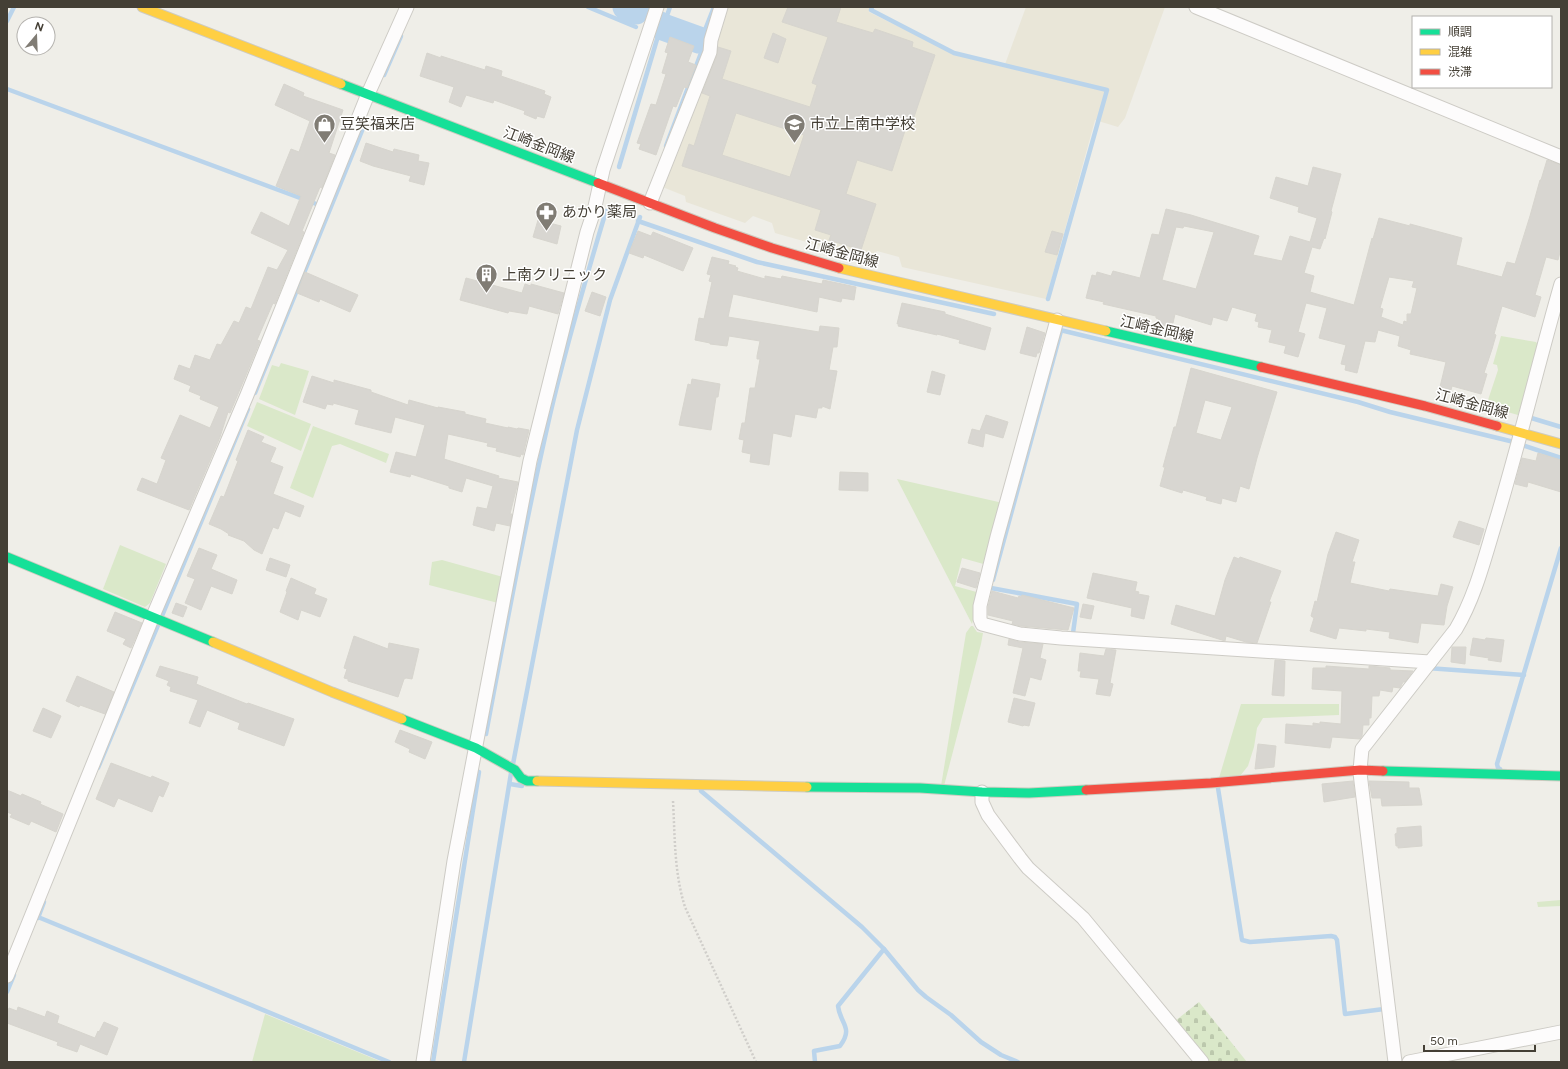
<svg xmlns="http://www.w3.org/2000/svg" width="1568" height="1069" font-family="Figtree,'Noto Sans JP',sans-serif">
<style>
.education{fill:#e9e6d8}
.grass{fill:#dae8c9}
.cemetery{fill:url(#cemetery-stones)}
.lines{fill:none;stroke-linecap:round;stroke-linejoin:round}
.stream{stroke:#bad4eb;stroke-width:4.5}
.river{stroke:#bad4eb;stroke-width:27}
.building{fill:#d8d6d1;stroke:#d7d5ce;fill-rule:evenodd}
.street-casing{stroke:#cdcbc5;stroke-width:15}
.fast-casing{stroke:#cecbc0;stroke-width:11}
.slow-casing{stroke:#cecbc0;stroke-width:11}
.jam-casing{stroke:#cecbc0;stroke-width:11}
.path{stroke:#d0ceca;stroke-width:2.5;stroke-dasharray:2 2;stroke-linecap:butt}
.street{stroke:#fdfcfc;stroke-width:13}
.fast{stroke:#16e098;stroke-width:9}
.slow{stroke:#ffcf43;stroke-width:9}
.jam{stroke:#f24e42;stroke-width:9}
.labels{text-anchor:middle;stroke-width:3;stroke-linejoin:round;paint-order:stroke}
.poi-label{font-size:15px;fill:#443f35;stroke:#fff;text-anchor:start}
.street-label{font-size:15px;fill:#443f35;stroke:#fff}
</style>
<defs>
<pattern id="cemetery-stones" width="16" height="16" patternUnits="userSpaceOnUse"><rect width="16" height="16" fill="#dae8c9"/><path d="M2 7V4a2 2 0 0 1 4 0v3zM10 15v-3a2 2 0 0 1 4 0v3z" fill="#bcc8ad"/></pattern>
</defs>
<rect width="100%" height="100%" fill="#efeee8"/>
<polygon class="education" points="725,7 870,7 869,12 954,54 1004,67 1026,7 1165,7 1125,118 1118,127 1095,120 1046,299 902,267 899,257 877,251 870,260 775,233 772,223 753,216 745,223 686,202 685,196 660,186"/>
<g class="grass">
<polygon points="1501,336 1536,342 1539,346 1518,415 1486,406 1498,370 1497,365 1493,364"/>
<polygon points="281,363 309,371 295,415 259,399 272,365 279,367"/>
<polygon points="257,402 311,424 301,451 247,426"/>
<polygon points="313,426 389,454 386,463 340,444 332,446 313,498 290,488"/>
<polygon points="897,479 1003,503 987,565 962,558 955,586 980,593 972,624"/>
<polygon points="120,545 166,564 150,603 145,607 103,589"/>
<polygon points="442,560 503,577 498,603 429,585 432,562"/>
<polygon points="971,626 973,626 977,632 983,633 981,644 944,786 941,786 966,633"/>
<polygon points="1241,704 1339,704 1339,715 1263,718 1257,728 1254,747 1248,766 1240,776 1219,778"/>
<polygon points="1561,900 1561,906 1538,907 1537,902"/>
<polygon points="265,1014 382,1062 252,1062"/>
</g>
<polygon class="cemetery" points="1199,1002 1247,1062 1209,1062 1175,1021"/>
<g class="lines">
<g class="stream">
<polyline points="588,7 636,27"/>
<polyline points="872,7 871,10 954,53 1107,90 1048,299"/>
<polyline points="7,21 14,7"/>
<polyline points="384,75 401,36"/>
<polyline points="7,89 319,205"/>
<polyline points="666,146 701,53 699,40 703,35 714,7"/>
<polyline points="619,167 658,36 663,27 670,7"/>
<polyline points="638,221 757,262 994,314"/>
<polyline points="1056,329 1358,402 1390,412 1510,441 1561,458"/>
<polyline points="255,393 366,121"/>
<polyline points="1528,417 1561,427"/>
<polyline points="993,580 1061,331"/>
<polyline points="991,588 1077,604 1073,633"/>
<polyline points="162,616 248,409"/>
<polyline points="1427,668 1524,675"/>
<path d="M486,734C506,627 526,520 550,415C566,346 586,278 606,211"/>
<polyline points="513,764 577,430 610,300 640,217"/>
<polyline points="98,768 159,623"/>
<polyline points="1500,769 1498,768 1497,764 1561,548"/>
<polyline points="510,784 522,786"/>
<polyline points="1218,788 1242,940 1250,942 1331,936 1335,937 1337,940 1345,1014 1384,1009"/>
<path d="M701,791L862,927L884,949L838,1006C840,1024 854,1027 840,1046L814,1051L815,1062"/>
<polyline points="38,917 389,1062"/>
<polyline points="38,918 44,902"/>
<polyline points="884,949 918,990 926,997 951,1015 981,1042 1001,1055 1018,1062"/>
<polyline points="7,992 14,975"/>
<polyline points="433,1062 479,772"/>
<polyline points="464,1062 511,773"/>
</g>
<g class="river">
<polyline points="626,7 636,11"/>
<polyline points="660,25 663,27 699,40"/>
</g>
</g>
<g class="building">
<path d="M788,7H841L836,22L873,33L875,29L913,42L912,47L935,55L914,117L911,116V119L909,118L892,171L857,160L846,194L876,204L861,250L829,240L831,235L815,230L821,210L682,166L689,144L694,146L710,96L702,93L717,55L718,47L731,51L722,79L810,107L817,85L812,83L828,37L782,22ZM736,113L804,135L790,177L722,155Z"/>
<polygon points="773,33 786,39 778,63 764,58"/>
<polygon points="670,37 694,46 688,62 696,65 687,88 684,87 676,107 673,106 656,155 639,149 641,144 637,143 651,104 656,105 666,74 662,73 668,53 665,52"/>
<polygon points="427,53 441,58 441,56 485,70 486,66 502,71 501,76 545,91 544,94 551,97 544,118 537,116 536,119 524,114 525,111 494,100 493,103 466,95 461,107 449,102 454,87 420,76"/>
<polygon points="284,84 304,93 303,96 343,110 329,153 335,155 322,188 320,187 302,231 304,232 275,304 273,303 257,340 260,341 246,375 230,413 228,412 220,437 189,510 137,490 142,478 157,484 166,460 161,458 180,415 210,428 219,407 200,399 201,396 189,391 191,386 174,379 179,365 190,369 195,355 210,360 217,344 221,345 234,321 239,323 246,307 251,309 268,267 277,270 288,250 251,233 261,212 289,226 301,196 276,186 291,149 299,152 310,121 275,105"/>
<polygon points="366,143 393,152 394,149 419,155 418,161 429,163 424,185 409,181 411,176 373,166 360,161"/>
<path d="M1547,160L1561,165V248L1558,260L1546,257L1535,295L1541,297L1535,317L1502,306L1494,334L1496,335L1492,349L1484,373L1487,374L1481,394L1452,386L1451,390L1440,387L1446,362L1410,354L1411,350L1398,346L1400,336L1378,330L1375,342L1365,341L1357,373L1345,370L1346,365L1341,364L1346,345L1319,338L1327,308L1306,303L1298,332L1305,334L1298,357L1284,353L1286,346L1269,342L1272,330L1258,327L1259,322L1255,321L1257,314L1232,307L1227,321L1213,317L1211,325L1175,314L1173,323L1170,322L1169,327L1158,324L1159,319L1156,318V316L1103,304L1104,302L1086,298L1092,275L1096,276L1097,272L1111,276L1113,271L1140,278L1152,234L1159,235L1166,209L1191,215L1259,236L1253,255L1282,261L1290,236L1310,242L1317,218L1298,212L1299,207L1270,198L1276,177L1308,186L1313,167L1341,174L1331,211L1332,212L1325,239L1324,238L1320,249L1312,247L1304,273L1314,276L1310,292L1354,305L1372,238L1373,239L1379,218L1410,226V224L1462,238L1456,265L1502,277L1507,262L1515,264L1530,216L1540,180H1541ZM1184,226L1214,232L1196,289L1162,280L1176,227L1183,228ZM1389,277L1414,281L1412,287L1417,288L1411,314H1407V322L1404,321L1403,325L1381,317L1383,309L1380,308Z"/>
<polygon points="538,220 561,226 557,244 533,237"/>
<polygon points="638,231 651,236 653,232 693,248 683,271 644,255 643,258 629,253"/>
<polygon points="1052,231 1063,234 1057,255 1045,252"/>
<polygon points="712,257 729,261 728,264 736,266 735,267 738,268 737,271 765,279 765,276 781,279 782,276 822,284 823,280 856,287 854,300 842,298 841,302 819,297 817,312 733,294 728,317 819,332 820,326 839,328 837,347 833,347 829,370 837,371 830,409 822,406 822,408 818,408 816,418 795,414 791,437 773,433 769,465 750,462 751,454 742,452 744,440 739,439 742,423 745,423 750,388 755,388 760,359 757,359 757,356 760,341 729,336 727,346 710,344 710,343 695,340 699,318 704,319 712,282 709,281 711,275 707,274"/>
<polygon points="305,272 358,295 350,312 320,299 319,302 297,293"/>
<polygon points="466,278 522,293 525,284 531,286 531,284 564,293 558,314 529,306 527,314 509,311 508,313 460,300"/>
<polygon points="592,292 606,297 600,316 585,311"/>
<polygon points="902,303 945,312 945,314 991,328 985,350 959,343 960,340 937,334 937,335 898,326 899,324 897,324"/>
<polygon points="1027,327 1045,333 1039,353 1037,353 1036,357 1020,353"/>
<path d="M1191,368L1277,392L1257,458L1249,489L1240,486L1236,502L1222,498L1221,504L1206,500L1207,497L1183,490L1182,493L1160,486L1165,467H1163L1174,427H1176ZM1205,400L1232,407L1221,440L1196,433Z"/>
<polygon points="932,371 945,375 940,395 927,392"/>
<polygon points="312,376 334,383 334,380 371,390 371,392 408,405 409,400 438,408 438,407 465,412 465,414 486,419 485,423 508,428 508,427 517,429 518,428 529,430 523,455 521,454 520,457 496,451 497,448 487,446 488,443 448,434 444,459 499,476 498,478 518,482 510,514 512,514 510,526 496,523 494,531 473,525 477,507 487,509 493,486 466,478 462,492 449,488 449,486 411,474 410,477 390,472 396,452 416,457 425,425 395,417 391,433 355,424 359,410 333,403 333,405 327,404 325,409 303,402"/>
<polygon points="692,379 720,384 718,397 716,397 711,430 679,425 688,384 691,385"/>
<polygon points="986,415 1008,422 1003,438 985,433 983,447 968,443 972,429 980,431"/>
<polygon points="248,430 264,437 261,442 276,448 270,462 283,467 273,494 304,506 300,517 285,511 278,529 273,527 262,554 254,550 244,541 228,535 229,534 221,529 209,524 221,496 224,497 238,461 236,460"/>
<polygon points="1538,453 1561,460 1561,492 1528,482 1527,487 1515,484 1522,458 1536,461"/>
<polygon points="840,472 868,473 868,491 839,490"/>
<polygon points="1459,521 1484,529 1479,545 1453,537"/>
<polygon points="1336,532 1359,540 1352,562 1355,562 1350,583 1389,591 1390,589 1438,596 1441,584 1453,587 1447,606 1444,625 1421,623 1418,643 1389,638 1390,632 1366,629 1366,631 1339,628 1336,639 1310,631 1314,618 1311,616 1315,601 1317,602 1328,554"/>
<polygon points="199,548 217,555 211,569 237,580 232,594 211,586 201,610 185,603 195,579 187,576"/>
<polygon points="1234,557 1239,559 1240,557 1281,571 1269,602 1271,602 1257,643 1246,642 1226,636 1225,641 1171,624 1176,605 1215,616 1225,580"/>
<polygon points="270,558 290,565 286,577 266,570"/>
<polygon points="962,568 980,573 976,588 957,582"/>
<polygon points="1093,573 1137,582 1135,591 1139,592 1138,594 1149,596 1144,619 1131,616 1132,608 1087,598"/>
<polygon points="291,578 316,589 314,594 327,599 320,617 301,610 298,620 280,612 287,592 286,591"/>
<polygon points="992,591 1018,598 1019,596 1021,597 1022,595 1074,608 1068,630 1021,626 1012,624 1013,621 988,615 988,607"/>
<polygon points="176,603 187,607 183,617 172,613"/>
<polygon points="1083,604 1094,606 1091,619 1080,617"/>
<polygon points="115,612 142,623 131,648 123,644 126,639 107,631"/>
<polygon points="354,636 388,649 389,643 419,649 412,679 406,678 404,679 398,697 348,681 348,679 344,678 347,669 344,668"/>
<polygon points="1473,638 1485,640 1486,638 1504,640 1501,662 1488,660 1489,658 1470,655"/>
<polygon points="1009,639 1019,642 1043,644 1040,658 1046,660 1041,680 1030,677 1025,696 1013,693 1023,648 1008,645"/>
<polygon points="1452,647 1466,647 1465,664 1451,662"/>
<polygon points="1106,649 1116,650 1110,683 1113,684 1110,696 1096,694 1099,679 1080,677 1081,671 1078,671 1080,653 1104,656"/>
<polygon points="1275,660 1285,661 1284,696 1272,695"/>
<polygon points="160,666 198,677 196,684 247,704 248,703 294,719 284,746 238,729 240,723 207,710 200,727 189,723 198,700 170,691 171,687 167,685 169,681 156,676"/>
<polygon points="1326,666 1369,669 1369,666 1390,668 1390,670 1413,671 1405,682 1403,682 1400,688 1393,687 1392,692 1380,690 1379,696 1372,696 1371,718 1369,718 1369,725 1363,725 1362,736 1360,739 1332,737 1330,748 1285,743 1286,724 1313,726 1313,723 1320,724 1320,722 1341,724 1342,691 1312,689 1313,668 1326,668"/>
<polygon points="77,676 114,692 105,714 80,705 79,707 66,701"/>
<polygon points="1014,698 1035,703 1029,726 1024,725 1023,726 1008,722"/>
<polygon points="43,708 61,716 51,738 33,731"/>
<polygon points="400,730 432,742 425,759 409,752 410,749 395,742"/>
<polygon points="1258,744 1276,746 1274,767 1255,769"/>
<polygon points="111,763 151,778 152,776 169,783 163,797 159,795 152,812 118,798 114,807 96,799"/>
<polygon points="1353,781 1355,797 1324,802 1322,784"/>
<polygon points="1369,781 1409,782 1409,788 1419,788 1422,805 1382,806 1381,798 1372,798"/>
<polygon points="7,790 21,796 22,794 41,802 40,804 63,814 56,832 31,821 29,825 10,817 12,814 7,812"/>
<polygon points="1421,826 1422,846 1398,848 1398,846 1396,846 1395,834 1397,833 1397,828"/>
<polygon points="18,1007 45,1017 47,1011 59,1016 57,1023 95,1038 98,1031 99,1032 104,1022 118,1028 107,1055 80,1044 77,1052 57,1045 58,1042 7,1023 7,1014 9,1008 17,1011"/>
</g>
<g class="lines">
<defs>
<g id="street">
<polyline points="1196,7 1561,157"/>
<polyline points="650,203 710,52 711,40 721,7"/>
<polyline points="1057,320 997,537 980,606 980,619 982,624 1020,634 1061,638 1430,662"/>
<path d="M1360,770L1362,749L1456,629C1475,597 1484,560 1495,524C1519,445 1538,364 1561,284"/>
<polyline points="1360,773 1395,1062"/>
<polyline points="982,792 982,802 988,815 1020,858 1028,868 1083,918 1202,1062"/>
<polyline points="7,976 153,616 247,395 368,94 407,7"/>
<polyline points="423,1062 454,861 530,461 587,232 594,211 603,170 657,7"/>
<polyline points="1409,1062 1561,1032"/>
</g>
<g id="fast">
<polyline points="341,84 598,183"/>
<polyline points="1106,331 1261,367"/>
<polyline points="7,557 213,642"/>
<polyline points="402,719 476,748 515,770 521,778 527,781 537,781"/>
<polyline points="1383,771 1561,776"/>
<polyline points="807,787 920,788 982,792 1029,793 1086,790"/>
</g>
<g id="slow">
<polyline points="142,7 341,84"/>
<polyline points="839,268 1106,331"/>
<polyline points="1497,426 1561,444"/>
<polyline points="213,642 332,692 402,719"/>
<polyline points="537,781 807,787"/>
</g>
<g id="jam">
<polyline points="598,183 715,228 772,248 839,268"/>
<polyline points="1261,367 1425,406 1497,426"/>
<polyline points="1086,790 1211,783 1360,770 1383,771"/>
</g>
</defs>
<use href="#street" class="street-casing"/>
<use href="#fast" class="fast-casing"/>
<use href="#slow" class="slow-casing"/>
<use href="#jam" class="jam-casing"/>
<path class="path" d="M673,801C675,837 674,872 685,907L756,1062"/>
<use href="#street" class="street"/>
<use href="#fast" class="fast"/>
<use href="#slow" class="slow"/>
<use href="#jam" class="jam"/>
</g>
<defs>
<symbol id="shop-pin" viewBox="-11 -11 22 30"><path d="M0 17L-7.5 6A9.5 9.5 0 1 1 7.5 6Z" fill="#807c74" stroke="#fff"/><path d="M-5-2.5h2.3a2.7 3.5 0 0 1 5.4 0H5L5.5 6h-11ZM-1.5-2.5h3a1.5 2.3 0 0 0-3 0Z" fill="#fff"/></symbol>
<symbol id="school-pin" viewBox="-11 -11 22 30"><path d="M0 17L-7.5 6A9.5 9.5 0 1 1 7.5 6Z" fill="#807c74" stroke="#fff"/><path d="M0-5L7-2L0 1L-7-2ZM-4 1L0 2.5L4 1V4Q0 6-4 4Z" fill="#fff"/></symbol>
<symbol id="pharmacy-pin" viewBox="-11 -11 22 30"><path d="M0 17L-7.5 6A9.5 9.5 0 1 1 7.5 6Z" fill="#807c74" stroke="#fff"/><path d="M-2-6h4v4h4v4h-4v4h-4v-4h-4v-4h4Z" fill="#fff"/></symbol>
<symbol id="building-pin" viewBox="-11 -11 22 30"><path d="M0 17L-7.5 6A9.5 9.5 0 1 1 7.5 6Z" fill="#807c74" stroke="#fff"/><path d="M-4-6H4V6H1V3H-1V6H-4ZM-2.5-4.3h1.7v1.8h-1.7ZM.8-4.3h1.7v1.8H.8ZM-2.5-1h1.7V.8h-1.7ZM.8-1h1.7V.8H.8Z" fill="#fff"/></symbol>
</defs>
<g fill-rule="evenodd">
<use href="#shop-pin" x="312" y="112" width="25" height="34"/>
<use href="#school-pin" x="782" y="112" width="25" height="34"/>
<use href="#pharmacy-pin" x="534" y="200" width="25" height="34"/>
<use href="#building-pin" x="474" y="262" width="25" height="34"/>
</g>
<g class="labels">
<g class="poi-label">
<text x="340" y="129">豆笑福来店</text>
<text x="810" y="129">市立上南中学校</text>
<text x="562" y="217">あかり薬局</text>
<text x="502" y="280">上南クリニック</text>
</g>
<g class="street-label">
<text transform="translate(539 145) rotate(21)" y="5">江崎金岡線</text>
<text transform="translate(842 253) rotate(15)" y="5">江崎金岡線</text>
<text transform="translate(1157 329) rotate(13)" y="5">江崎金岡線</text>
<text transform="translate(1472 404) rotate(15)" y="5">江崎金岡線</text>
</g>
</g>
<rect width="1568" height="1069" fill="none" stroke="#443f35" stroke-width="16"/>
<rect x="1412" y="16" width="140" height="72" fill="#ffffff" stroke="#b4b2ae"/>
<rect x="1420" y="29" width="20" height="6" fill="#16e098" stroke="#b4b2ae"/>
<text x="1448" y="36" font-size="12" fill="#443f35">順調</text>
<rect x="1420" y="49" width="20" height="6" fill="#ffcf43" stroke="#b4b2ae"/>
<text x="1448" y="56" font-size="12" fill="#443f35">混雑</text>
<rect x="1420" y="69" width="20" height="6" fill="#f24e42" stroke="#b4b2ae"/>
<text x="1448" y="76" font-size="12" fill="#443f35">渋滞</text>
<g transform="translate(36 36) rotate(19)"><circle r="19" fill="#ffffff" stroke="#b4b2ae"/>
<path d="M0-3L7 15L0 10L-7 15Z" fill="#807c74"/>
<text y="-6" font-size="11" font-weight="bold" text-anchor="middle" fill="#443f35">N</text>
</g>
<path d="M1424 1045v6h111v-6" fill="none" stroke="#443f35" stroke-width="2"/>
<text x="1430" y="1045" font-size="12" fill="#443f35" stroke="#ffffff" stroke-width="3" paint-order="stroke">50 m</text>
</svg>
